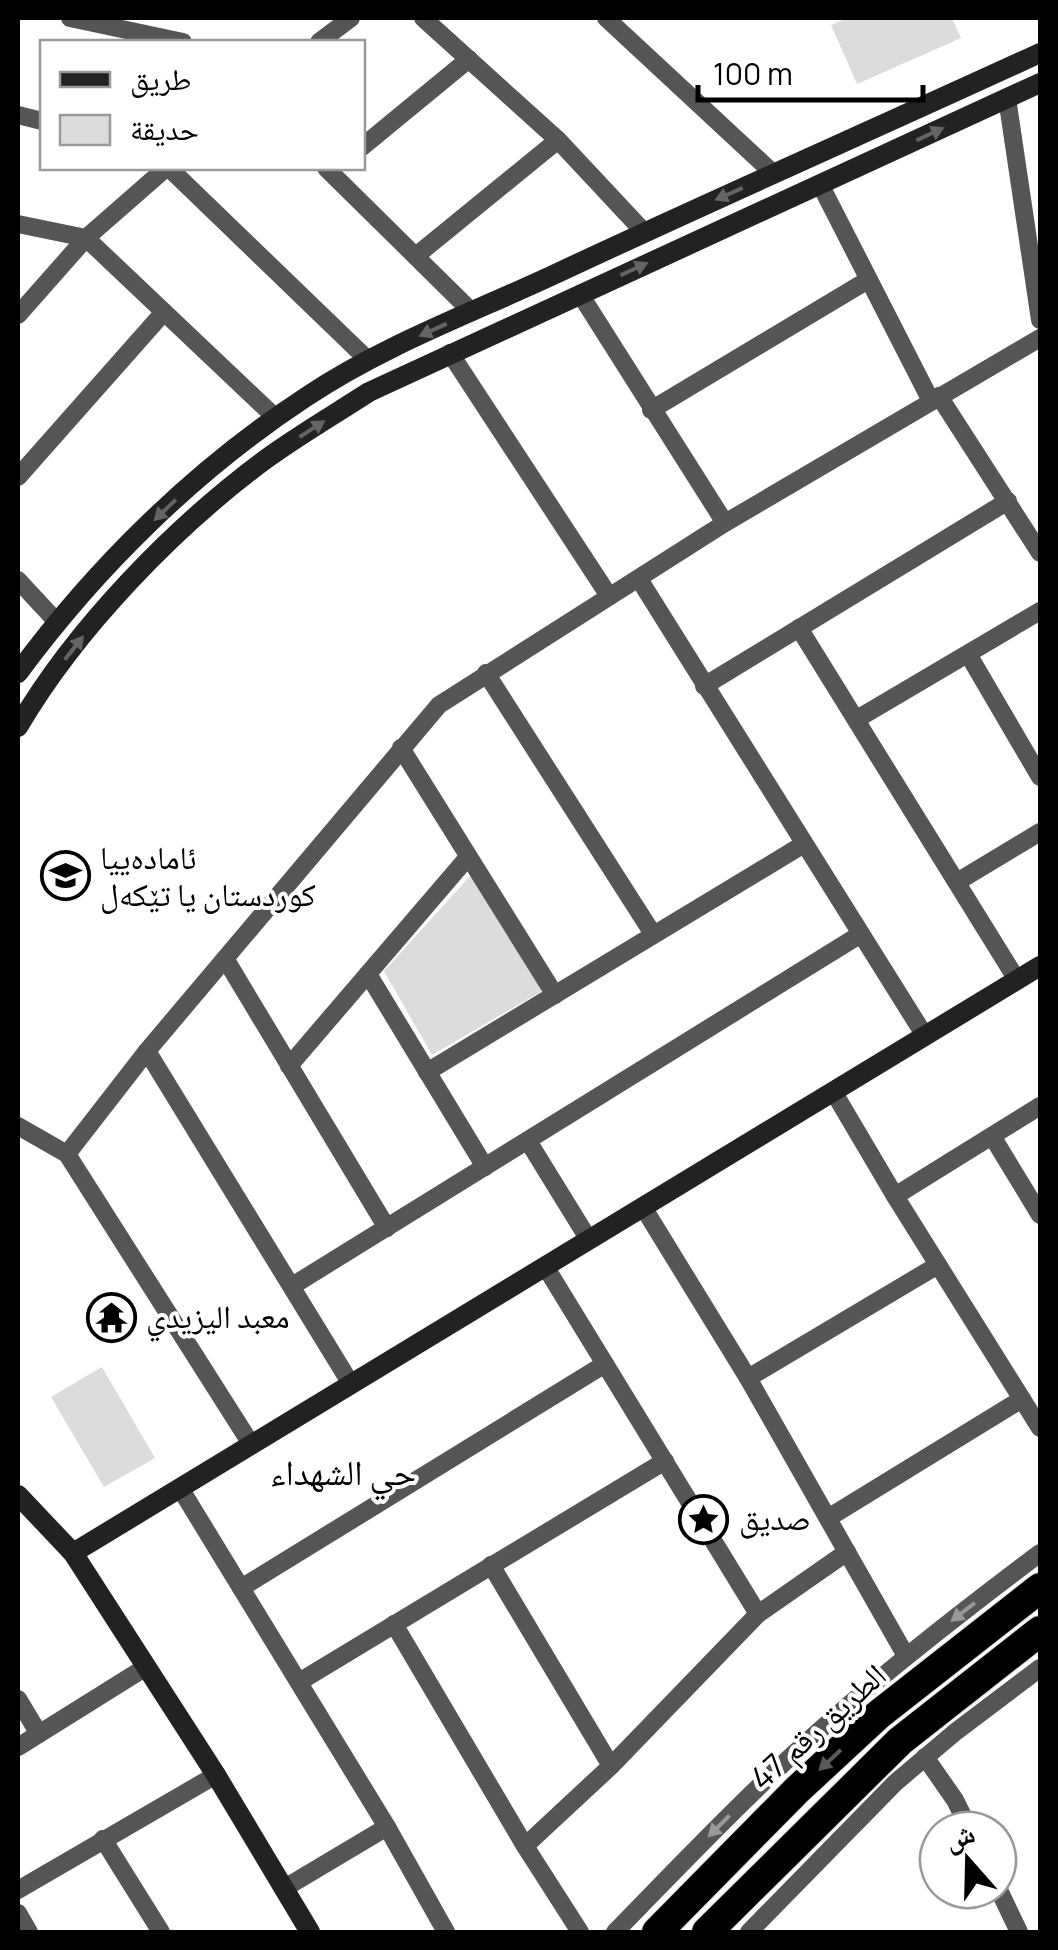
<svg xmlns="http://www.w3.org/2000/svg" width="1058" height="1950" font-family="Manrope,'Noto Naskh Arabic',sans-serif">
<style>
.green{fill:#dcdcdc}
.lines{fill:none;stroke-linecap:round;stroke-linejoin:round}
.highway-casing{stroke:#dbdbdb;stroke-width:32}
.street{stroke:#555;stroke-width:18}
.secondary{stroke:#222;stroke-width:20}
.highway{stroke:#000;stroke-width:30}
.oneway{fill:#646464}
.oneway2{fill:#999}
.oneway3{fill:#595959}
.labels{text-anchor:middle;stroke-width:8;stroke-linejoin:round;paint-order:stroke}
.poi-label{font-size:32px;fill:#000;stroke:#fff;text-anchor:start}
.street-label{font-size:32px;fill:#000;stroke:#fff}
.neighbourhood-label{font-size:35px;fill:#000;stroke:#fff}
</style>
<rect width="100%" height="100%" fill="#fff"/>
<g class="green">
<polygon points="848,18 952,18 961,38 857,84 831,25"/>
<polygon points="472,874 542,991 432,1055 384,971"/>
<polygon points="102,1367 155,1458 104,1487 51,1397"/>
</g>
<g class="lines">
<defs>
<g id="highway">
<polyline points="657,1932 797,1790 878,1715 1040,1588"/>
<polyline points="707,1932 900,1741 1040,1631"/>
</g>
</defs>
<use href="#highway" class="highway-casing"/>
<g class="street">
<polyline points="70,18 183,42"/>
<polyline points="423,18 558,140 644,232"/>
<polyline points="606,18 774,174"/>
<polyline points="319,42 351,18"/>
<polyline points="1007,98 1040,320"/>
<polyline points="18,115 42,121"/>
<polyline points="362,147 469,59"/>
<polyline points="169,168 368,360"/>
<polyline points="326,168 472,312"/>
<polyline points="820,184 931,401"/>
<polyline points="18,224 86,238 276,418"/>
<polyline points="417,255 558,140"/>
<polyline points="580,294 725,523"/>
<polyline points="18,315 86,238 166,168"/>
<polyline points="450,353 609,596"/>
<polyline points="939,396 1040,553"/>
<polyline points="651,410 868,280"/>
<polyline points="18,477 164,312"/>
<polyline points="639,579 925,1036"/>
<polyline points="18,580 56,621"/>
<polyline points="799,628 1017,980"/>
<polyline points="968,654 1040,777"/>
<polyline points="486,673 653,934"/>
<polyline points="704,686 1008,501"/>
<polyline points="857,719 1040,611"/>
<polyline points="401,748 555,995"/>
<polyline points="957,882 1040,832"/>
<polyline points="226,960 387,1228"/>
<polyline points="368,974 485,1167"/>
<polyline points="147,1051 351,1384"/>
<polyline points="289,1066 468,857"/>
<polyline points="427,1072 804,844"/>
<polyline points="833,1091 895,1196 1040,1428"/>
<polyline points="18,1126 67,1154 251,1444"/>
<polyline points="992,1136 1040,1215"/>
<polyline points="528,1141 589,1240"/>
<polyline points="67,1154 147,1051 439,705 725,523 1040,338"/>
<polyline points="895,1196 1040,1106"/>
<polyline points="643,1207 748,1378 906,1656"/>
<polyline points="545,1266 758,1614"/>
<polyline points="292,1286 861,934"/>
<polyline points="748,1378 938,1265"/>
<polyline points="180,1488 387,1827 446,1932"/>
<polyline points="828,1518 1022,1399"/>
<polyline points="491,1565 611,1766"/>
<polyline points="241,1588 605,1364"/>
<polyline points="394,1624 525,1846 580,1932"/>
<polyline points="299,1682 665,1461"/>
<polyline points="18,1699 39,1734"/>
<polyline points="18,1747 146,1667"/>
<polyline points="925,1757 955,1800 970,1830"/>
<polyline points="103,1839 161,1932"/>
<polyline points="525,1846 611,1766 758,1614 847,1552"/>
<polyline points="998,1888 1019,1932"/>
<polyline points="283,1889 387,1827"/>
<polyline points="18,1890 216,1775"/>
<polyline points="18,1913 29,1932"/>
<path d="M615,1932C666,1880 717,1826 770,1776C855,1695 947,1623 1040,1553"/>
<polyline points="749,1932 896,1782 954,1733 1040,1668"/>
</g>
<g class="secondary">
<path d="M18,673C97,566 195,470 306,397C382,346 469,314 551,276C713,200 877,128 1040,53"/>
<path d="M18,727C76,628 174,527 266,459C299,435 335,414 369,392L1040,83"/>
<polyline points="18,1495 73,1553 216,1775 310,1932"/>
<polyline points="73,1553 1040,966"/>
</g>
<use href="#highway" class="highway"/>
</g>
<defs><path id="oneway-solid" d="M-6-.8H1V-3.2L6.5 0L1 3.2V.8H-6Z" transform="scale(2.5)"/></defs>
<g class="oneway">
<use href="#oneway-solid" transform="translate(930 134) rotate(-25)"/>
<use href="#oneway-solid" transform="translate(729 194) rotate(156)"/>
<use href="#oneway-solid" transform="translate(634 269) rotate(-25)"/>
<use href="#oneway-solid" transform="translate(433 330) rotate(155)"/>
<use href="#oneway-solid" transform="translate(312 429) rotate(-33)"/>
<use href="#oneway-solid" transform="translate(165 510) rotate(136)"/>
<use href="#oneway-solid" transform="translate(74 648) rotate(-52)"/>
</g>
<g class="oneway2">
<use href="#oneway-solid" transform="translate(963 1612) rotate(142)"/>
<use href="#oneway-solid" transform="translate(719 1826) rotate(135)"/>
</g>
<use class="oneway3" href="#oneway-solid" transform="translate(830 1760) rotate(137)"/>
<defs>
<symbol id="school-ring" viewBox="-11 -11 22 22"><circle r="9.5" fill="#fff" stroke="#000" stroke-width="1.5"/><path d="M0-5L7-2L0 1L-7-2ZM-4 1L0 2.5L4 1V4Q0 6-4 4Z" fill="#000"/></symbol>
<symbol id="temple-ring" viewBox="-11 -11 22 22"><circle r="9.5" fill="#fff" stroke="#000" stroke-width="1.5"/><path d="M0-6L5-2H3V0L6.5 2.5H4V6H1.5V3h-3V6H-4V2.5H-6.5L-3 0V-2H-5Z" fill="#000"/></symbol>
<symbol id="sight-ring" viewBox="-11 -11 22 22"><circle r="9.5" fill="#fff" stroke="#000" stroke-width="1.5"/><path d="M0-6L1.8-2.2L6-1.7L2.9 1.2L3.7 5.4L0 3.3L-3.7 5.4L-2.9 1.2L-6-1.7L-1.8-2.2Z" fill="#000"/></symbol>
</defs>
<g fill-rule="evenodd">
<use href="#school-ring" x="38" y="848" width="55" height="55"/>
<use href="#temple-ring" x="84" y="1290" width="55" height="55"/>
<use href="#sight-ring" x="676" y="1492" width="55" height="55"/>
</g>
<g class="labels">
<g class="poi-label">
<text x="100" y="869">ئامادەییا<tspan x="100" dy="37">کوردستان یا تێکەل</tspan></text>
<text x="146" y="1328">معبد اليزيدي</text>
<text x="739" y="1530">صديق</text>
</g>
<g class="street-label">
<text transform="translate(818 1727) rotate(-42)" y="11">الطريق رقم 47</text>
</g>
<g class="neighbourhood-label">
<text x="343" y="1485">حي الشهداء</text>
</g>
</g>
<rect width="1058" height="1950" fill="none" stroke="#000000" stroke-width="40"/>
<rect x="40" y="40" width="325" height="130" fill="#ffffff" stroke="#999999" stroke-width="2.5"/>
<rect x="60" y="72" width="50" height="15" fill="#222222" stroke="#999999" stroke-width="2.5"/>
<text x="130" y="90" font-size="30" fill="#000000">طريق</text>
<rect x="60" y="115" width="50" height="30" fill="#dcdcdc" stroke="#999999" stroke-width="2.5"/>
<text x="130" y="140" font-size="30" fill="#000000">حديقة</text>
<g transform="translate(968 1860) rotate(340)"><circle r="48" fill="#ffffff" stroke="#999999" stroke-width="2.5"/>
<path d="M0-8L18 38L0 25L-18 38Z" fill="#000000"/>
<text y="-15" font-size="28" font-weight="bold" text-anchor="middle" fill="#000000">ش</text>
</g>
<path d="M698 85v15h225v-15" fill="none" stroke="#000000" stroke-width="5"/>
<text x="713" y="85" font-size="30" fill="#000000" stroke="#ffffff" stroke-width="8" paint-order="stroke">100 m</text>
</svg>
